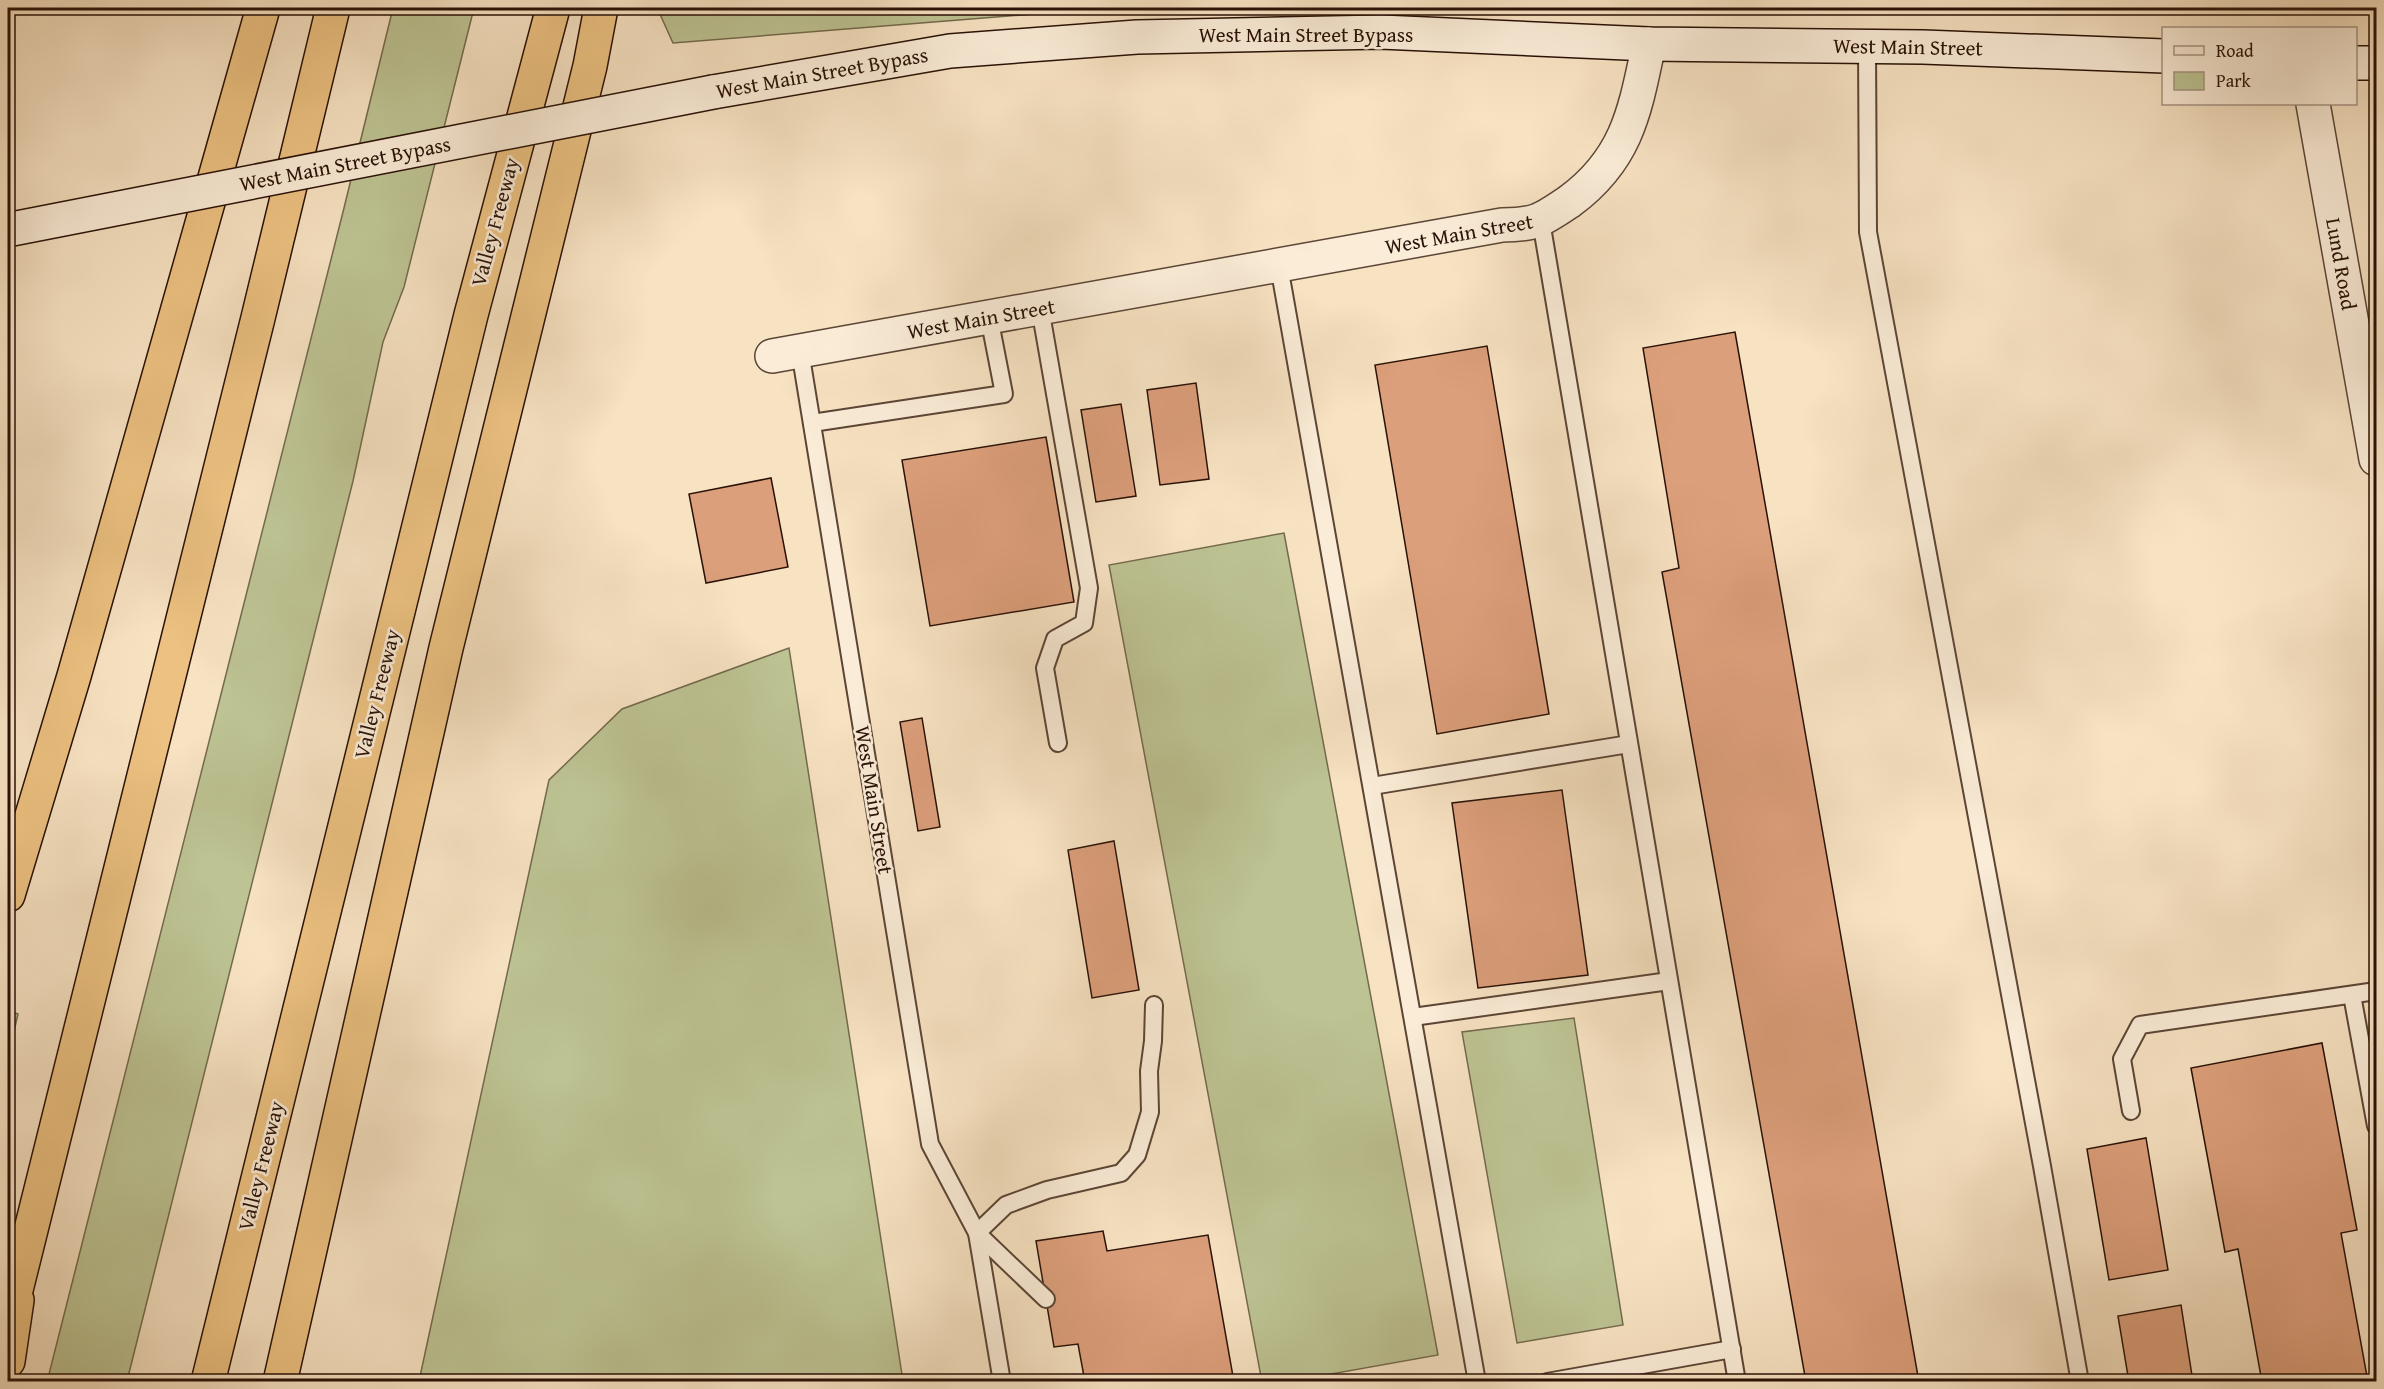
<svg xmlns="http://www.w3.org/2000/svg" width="2384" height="1389" font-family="'Gentium Book Plus',serif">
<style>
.green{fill:#bdc393;stroke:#736a4d;stroke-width:1.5}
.building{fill:#dc9f7b;stroke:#291107;stroke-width:1.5}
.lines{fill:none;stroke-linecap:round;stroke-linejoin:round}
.service-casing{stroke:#5c4536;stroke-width:20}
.minor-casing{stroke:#5c4536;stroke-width:36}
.secondary-casing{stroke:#291107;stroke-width:36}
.motorway-casing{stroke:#291107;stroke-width:36}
.service{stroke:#faecd7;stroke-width:16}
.minor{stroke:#faecd7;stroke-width:33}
.secondary{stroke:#faecd7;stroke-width:33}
.motorway{stroke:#ecc181;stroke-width:33}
.secondary-bridge-casing{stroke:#291107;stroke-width:36;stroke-linecap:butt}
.secondary-bridge{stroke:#faecd7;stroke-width:33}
.labels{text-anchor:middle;stroke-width:5;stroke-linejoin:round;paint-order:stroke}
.street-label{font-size:21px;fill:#291107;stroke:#faecd7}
</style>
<rect width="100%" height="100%" fill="#f7e2c2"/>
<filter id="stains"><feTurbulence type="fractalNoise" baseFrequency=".00333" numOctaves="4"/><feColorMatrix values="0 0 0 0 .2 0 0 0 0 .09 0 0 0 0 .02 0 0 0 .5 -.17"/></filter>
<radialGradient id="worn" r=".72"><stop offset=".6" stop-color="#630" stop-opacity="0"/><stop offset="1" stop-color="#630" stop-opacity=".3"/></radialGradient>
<g class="green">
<polygon points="393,8 474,8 404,287 383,342 353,481 127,1381 47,1382 343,212"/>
<polygon points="660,8 1110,8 673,43 659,12"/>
<polygon points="1284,533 1438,1355 1292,1381 1262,1382 1109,565"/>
<polygon points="789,648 903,1381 419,1381 549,780 622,709"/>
<polygon points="8,1010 18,1014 8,1057"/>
<polygon points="1574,1018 1623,1325 1517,1343 1462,1032"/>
</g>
<g class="building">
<polygon points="1735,332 1919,1382 1806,1382 1662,572 1679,568 1643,348"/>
<polygon points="1487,346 1549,714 1437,734 1375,365"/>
<polygon points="1196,383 1209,479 1160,485 1147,390"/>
<polygon points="1121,404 1136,496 1096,502 1081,410"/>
<polygon points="1046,437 1074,602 930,626 902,460"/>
<polygon points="771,478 788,567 706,583 689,494"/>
<polygon points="922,718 940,827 918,831 900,722"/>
<polygon points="1562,790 1588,975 1478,988 1452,803"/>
<polygon points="1114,841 1139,990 1092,998 1068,850"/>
<polygon points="2322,1043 2357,1230 2341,1233 2368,1382 2262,1382 2238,1249 2225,1252 2191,1068"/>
<polygon points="2146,1138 2168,1270 2109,1280 2087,1149"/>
<polygon points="1103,1231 1107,1251 1208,1235 1234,1382 1085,1382 1078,1344 1054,1347 1036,1241"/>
<polygon points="2181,1305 2193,1382 2129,1382 2118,1316"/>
</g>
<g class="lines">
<defs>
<g id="service">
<polyline points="1867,46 1868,232 2042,1166 2080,1382"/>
<polyline points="1541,221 1737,1382"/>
<polyline points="1279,266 1477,1382"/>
<polyline points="1040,308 1089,588 1084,623 1055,639 1045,668 1058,743"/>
<polyline points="800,351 930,1144 977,1233 1046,1299"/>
<polyline points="812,423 1004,394 989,317"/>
<polyline points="1372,786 1629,744"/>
<polyline points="2352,995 2376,1126"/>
<polyline points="1413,1017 1669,981"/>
<polyline points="2131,1111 2122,1059 2140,1025 2376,991"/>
<polyline points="1002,1382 977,1233 1006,1205 1047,1190 1121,1173 1137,1155 1150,1112 1149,1071 1153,1041 1154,1005"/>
<polyline points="1547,1382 1732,1349"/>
</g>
<g id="minor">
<polyline points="2313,104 2376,459"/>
<path d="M772,356L1502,225C1536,225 1542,220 1570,201C1628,158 1635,110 1649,44"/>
</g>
<g id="secondary">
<polyline points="2356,63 2376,63"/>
<polyline points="713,92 950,51 1137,37 1381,32 1649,44 1923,47 2164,56"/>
</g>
<g id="motorway">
<polyline points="8,895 74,676 263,8"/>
<polyline points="8,1322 258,318 333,8"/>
<polyline points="8,1361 17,1300"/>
<polyline points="208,1382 471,315 553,8"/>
<polyline points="280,1382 446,648 590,66 601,8"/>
</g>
</defs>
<use href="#service" class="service-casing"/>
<use href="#minor" class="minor-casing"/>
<use href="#secondary" class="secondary-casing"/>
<use href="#motorway" class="motorway-casing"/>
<use href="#service" class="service"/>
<use href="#minor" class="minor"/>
<use href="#secondary" class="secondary"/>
<use href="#motorway" class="motorway"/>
<defs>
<polyline id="secondary-bridge" points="12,229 713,92"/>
</defs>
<use href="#secondary-bridge" class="secondary-bridge-casing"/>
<use href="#secondary-bridge" class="secondary-bridge"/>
</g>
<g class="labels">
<g class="street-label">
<text x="1306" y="42">West Main Street Bypass</text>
<text transform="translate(1908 47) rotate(1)" y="7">West Main Street</text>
<text transform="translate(822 73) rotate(-10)" y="7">West Main Street Bypass</text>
<text transform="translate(345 164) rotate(-11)" y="7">West Main Street Bypass</text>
<text transform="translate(495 222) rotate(-75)" y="7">Valley Freeway</text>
<text transform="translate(1459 234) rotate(-10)" y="7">West Main Street</text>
<text transform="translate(2341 264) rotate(80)" y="7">Lund Road</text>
<text transform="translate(981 319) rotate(-10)" y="7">West Main Street</text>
<text transform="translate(377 694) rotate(-76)" y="7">Valley Freeway</text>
<text transform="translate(874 800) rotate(81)" y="7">West Main Street</text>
<text transform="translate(261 1166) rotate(-76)" y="7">Valley Freeway</text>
</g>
</g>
<rect width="2384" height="1389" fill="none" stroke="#f7e2c2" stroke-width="30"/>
<rect x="9" y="9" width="2366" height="1371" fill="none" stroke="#291107" stroke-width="3"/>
<rect x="15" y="15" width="2354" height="1359" fill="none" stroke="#291107" stroke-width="1.5"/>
<rect x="2162" y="27" width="195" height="78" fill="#faecd7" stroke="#a69484" stroke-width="1.5"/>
<rect x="2174" y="46" width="30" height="9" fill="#faecd7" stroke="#a69484" stroke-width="1.5"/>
<text x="2216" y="57" font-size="18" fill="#291107">Road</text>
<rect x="2174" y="72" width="30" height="18" fill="#bdc393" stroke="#a69484" stroke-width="1.5"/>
<text x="2216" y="87" font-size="18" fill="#291107">Park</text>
<rect width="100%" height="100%" filter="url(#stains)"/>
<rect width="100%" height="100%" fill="url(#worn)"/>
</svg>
